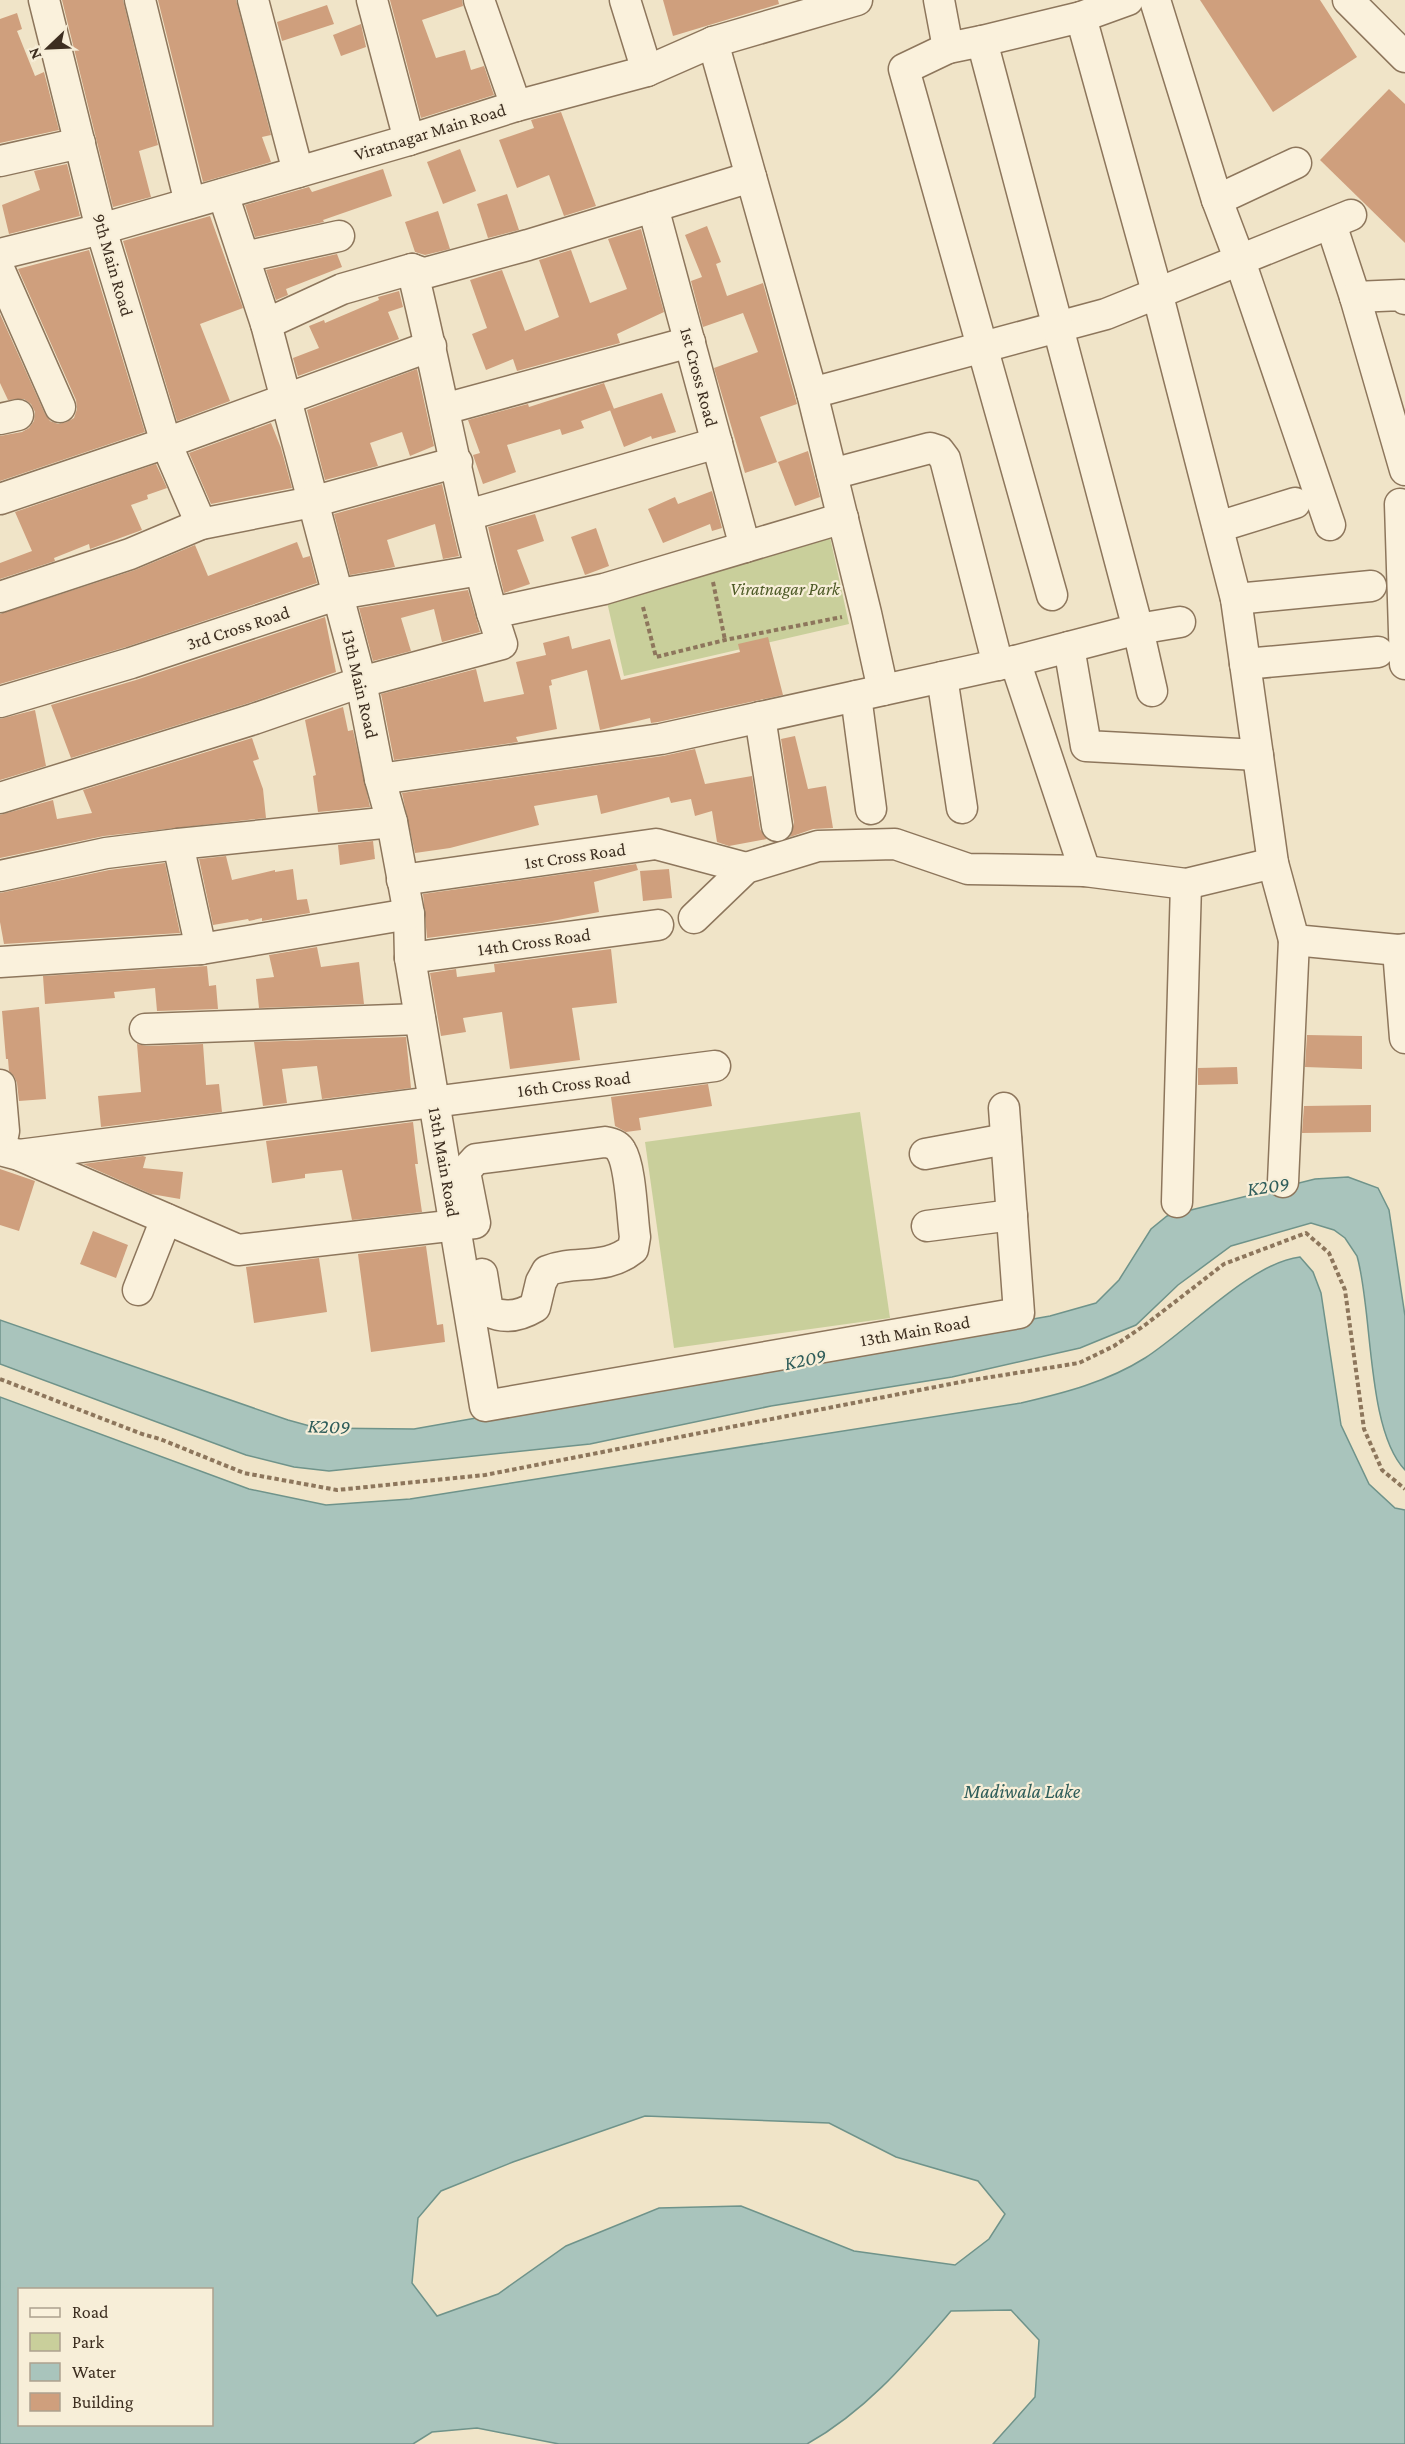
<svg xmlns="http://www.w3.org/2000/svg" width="1405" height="2444" font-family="'Crimson Pro',serif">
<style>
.green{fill:#c9cf9b}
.water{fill:#a9c4bc;stroke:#6f938a;stroke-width:1.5;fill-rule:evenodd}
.building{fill:#cf9f7d}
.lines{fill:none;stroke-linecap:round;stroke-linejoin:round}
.minor-casing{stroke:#8d765c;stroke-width:33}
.path{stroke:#8d765c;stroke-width:4;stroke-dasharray:4.5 3;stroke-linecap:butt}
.minor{stroke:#faf1dc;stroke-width:30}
.labels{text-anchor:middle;stroke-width:4.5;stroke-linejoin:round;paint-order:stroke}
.street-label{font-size:18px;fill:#3d2e20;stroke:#f7eed8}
.park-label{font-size:18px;font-style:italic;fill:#4d5a26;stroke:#f7eed8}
.water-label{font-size:20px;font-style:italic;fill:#2f5d5a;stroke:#f7eed8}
</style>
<rect width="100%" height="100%" fill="#f0e4c8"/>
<g class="green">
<polygon points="828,528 849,624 624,676 604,589"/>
<polygon points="860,1112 890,1318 674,1348 645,1142"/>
</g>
<g class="water">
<path d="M1348,1177L1378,1188L1389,1210L1405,1316V1470C1366,1429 1373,1311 1357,1256L1345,1238L1334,1230L1311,1223L1231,1246L1178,1285L1136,1325L1080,1348L952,1377L771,1406L590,1444L329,1471L294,1467L246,1455L0,1364V1320L288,1420L317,1428L414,1429L1050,1316L1096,1303L1119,1280L1151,1229L1167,1216L1315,1179Z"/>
<path d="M1300,1257L1313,1272L1321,1293L1341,1425L1369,1484L1395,1508L1405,1510V2444H993L1035,2397L1039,2340L1011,2310L951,2311C907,2362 866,2411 807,2444H559L477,2428L432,2432L413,2444H0V1397L249,1489L326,1505L410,1499L1021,1403C1064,1393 1107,1382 1145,1358C1189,1330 1250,1263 1300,1257ZM645,2116L829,2123L896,2157L978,2181L1005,2214L989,2239L955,2265L854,2251L741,2206L659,2208L566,2246L498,2294L437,2316L412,2283L418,2218L441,2191L513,2162ZM20,2290H212V2424H20Z"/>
</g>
<g class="building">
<polygon points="62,0 123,0 158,145 139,151 151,197 113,207"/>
<polygon points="158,0 236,0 271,135 262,137 271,162 203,182"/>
<polygon points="390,0 462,0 463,6 422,20 436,58 465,50 471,70 484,66 494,95 421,118"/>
<polygon points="663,0 778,0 779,4 673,36"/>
<polygon points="1200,0 1320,0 1357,57 1273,112"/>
<polygon points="327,5 334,24 282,41 277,22"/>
<polygon points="17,13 22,29 17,31 35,76 44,72 59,130 0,143 0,19"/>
<polygon points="361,24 366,47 341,56 333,35"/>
<polygon points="1389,89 1405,104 1405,243 1320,160"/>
<polygon points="561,112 596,206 564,216 549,175 517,188 499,140 534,128 531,120"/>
<polygon points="460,149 476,191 443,204 427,162"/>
<polygon points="67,164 80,216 9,234 2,205 40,190 34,171"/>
<polygon points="383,169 392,196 323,220 324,222 255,237 245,205 309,187 312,192"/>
<polygon points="507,194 519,230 488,238 477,204"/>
<polygon points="438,211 450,249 425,255 415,252 405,222"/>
<polygon points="210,216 243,308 200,324 230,401 177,421 123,241"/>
<polygon points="707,226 721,262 716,264 727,296 763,283 797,404 760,417 777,462 745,473 714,368 758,352 743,313 703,327 691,281 702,277 685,235"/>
<polygon points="641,229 664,312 617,334 620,343 517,371 513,359 486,370 472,334 487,328 470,280 502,270 525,331 559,317 539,260 571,250 590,303 627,289 608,239"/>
<polygon points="89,250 145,432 0,481 0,436 22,432 29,428 34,421 35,412 31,404 24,399 8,400 0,383 0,314 45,414 50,421 58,424 67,422 74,418 77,409 76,400 18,269"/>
<polygon points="337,254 342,267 286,289 288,295 276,300 266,270"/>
<polygon points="399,291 403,307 388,312 399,339 298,376 293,358 319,348 309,326 324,320 325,323 379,300 378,297"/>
<polygon points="417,369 434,446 410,456 402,432 370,443 378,466 325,480 307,410"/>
<polygon points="604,383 614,409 581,421 584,428 562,435 560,429 507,445 516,472 483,484 473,455 480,453 468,420 528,404 529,407"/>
<polygon points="662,393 676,432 652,439 651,436 624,447 610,410"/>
<polygon points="271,423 281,448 292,488 211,504 189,453"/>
<polygon points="808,451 820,497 795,506 778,462"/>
<polygon points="156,464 167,488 147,495 148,499 131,505 142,530 90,549 89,544 54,558 55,561 0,579 0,563 32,551 15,512"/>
<polygon points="442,484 459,556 443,559 435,524 387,540 395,567 350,575 334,514"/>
<polygon points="712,491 722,528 712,531 710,524 663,543 648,509 675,497 678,504"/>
<polygon points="535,514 544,541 517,550 530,584 504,593 488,527"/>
<polygon points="596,528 609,566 585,575 571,537"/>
<polygon points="297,542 303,558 310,556 317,583 126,647 0,684 0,614 135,570 195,545 208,576"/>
<polygon points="468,590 480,632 442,642 434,609 401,618 411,651 373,661 359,608"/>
<polygon points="325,617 336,672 249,703 71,758 51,705 136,680"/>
<polygon points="569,636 572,649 610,639 621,680 740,652 738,644 768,637 783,695 658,722 651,723 650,718 600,730 587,670 551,680 552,685 549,686 557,729 516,737 518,742 394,760 381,694 476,669 484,702 524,694 516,662 546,655 543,643"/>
<polygon points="343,707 348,731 353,730 370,807 318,812 313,776 316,775 305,720"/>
<polygon points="35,710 46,766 0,780 0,719"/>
<polygon points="795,736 808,789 826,786 833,828 813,829 790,837 794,823 781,739"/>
<polygon points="252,738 259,759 253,761 263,789 266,818 104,836 0,858 0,815 53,800 57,819 92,813 83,790"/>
<polygon points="695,749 705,784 752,776 760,829 767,839 729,846 717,842 712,811 695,816 691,799 671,803 669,797 601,814 597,795 534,806 539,825 450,848 415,853 402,793 663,756"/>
<polygon points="373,841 375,859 340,865 338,845"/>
<polygon points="226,856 232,880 275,870 275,872 293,869 297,900 307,899 310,913 262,921 262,918 249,921 248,919 213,925 199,859"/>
<polygon points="165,863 180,933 4,944 0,922 0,893 109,870"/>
<polygon points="636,864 638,870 594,882 599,912 542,923 427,938 423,894"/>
<polygon points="669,869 672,898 643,901 640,871"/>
<polygon points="317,947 321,967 359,962 364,1004 259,1008 256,979 274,977 269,955"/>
<polygon points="611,949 617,1003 572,1008 580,1060 510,1069 502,1012 463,1018 466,1032 441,1036 430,973 456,969 457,977 495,972 494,964"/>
<polygon points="207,966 209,986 216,985 218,1009 157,1011 155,988 114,992 115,998 45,1004 43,976"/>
<polygon points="39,1007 46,1099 19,1101 17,1083 14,1076 9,1071 8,1059 6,1059 2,1011"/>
<polygon points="1307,1035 1362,1036 1362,1069 1305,1067"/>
<polygon points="406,1037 411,1088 322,1099 317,1066 282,1069 287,1103 263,1106 254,1042"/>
<polygon points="137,1044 146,1046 203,1044 206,1085 219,1084 222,1112 101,1127 98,1096 141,1092"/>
<polygon points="1237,1067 1238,1084 1198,1085 1198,1068"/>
<polygon points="708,1084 712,1106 639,1118 641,1130 626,1132 615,1126 611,1097"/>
<polygon points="1371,1105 1371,1132 1302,1133 1304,1106"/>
<polygon points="413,1122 418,1164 415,1164 422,1212 352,1220 342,1170 305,1174 305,1178 272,1183 266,1141"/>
<polygon points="143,1156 146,1157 143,1168 183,1172 180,1199 151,1194 83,1164"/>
<polygon points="0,1169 35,1181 19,1231 0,1225"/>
<polygon points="93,1231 128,1245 116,1278 80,1264"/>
<polygon points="426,1246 437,1325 443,1324 445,1342 371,1352 358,1254"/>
<polygon points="319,1258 327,1312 254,1323 246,1267"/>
</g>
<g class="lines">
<defs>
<g id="minor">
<polyline points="44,0 101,229 166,443 201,524"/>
<polyline points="140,0 190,203"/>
<polyline points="253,0 298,172"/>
<polyline points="372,0 409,140"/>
<polyline points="479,0 516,106"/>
<polyline points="625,0 647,71"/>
<polyline points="1155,0 1217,200 1239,258 1330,525"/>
<polyline points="1348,0 1405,57"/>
<polyline points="1081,17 1128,0"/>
<polyline points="982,41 1081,17 1157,292 1236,599 1273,863 1294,940 1398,950 1405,949"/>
<polyline points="713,42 812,393 1106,314 1351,215"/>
<polyline points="948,48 904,69 1052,595"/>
<polyline points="0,161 80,143"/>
<polyline points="223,194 266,324 361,682 380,779 392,822 409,914 410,958 485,1406 1019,1313 1004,1108"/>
<polyline points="1217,200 1296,163"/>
<polyline points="653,207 745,547"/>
<polyline points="1331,224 1355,297 1405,470"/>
<polyline points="0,254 101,229 409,140 516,106 647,71 713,42 857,0"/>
<polyline points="244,257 339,236"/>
<path d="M412,269C440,383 460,500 492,613"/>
<polyline points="0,271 60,407"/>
<polyline points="1355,297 1402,295 1405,299"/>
<polyline points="266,324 342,289 412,269 423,273 429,272 528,245 751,177"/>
<polyline points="812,393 866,613 883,690"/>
<polyline points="444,409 690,342"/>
<polyline points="0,419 18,415"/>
<polyline points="832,474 930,448 939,451 945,459 998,665"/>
<polyline points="0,499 166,443 431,346"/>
<polyline points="1400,504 1405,664"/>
<polyline points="468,515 717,443"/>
<polyline points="1218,527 1295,503"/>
<polyline points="0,597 130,554 201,524 312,502 457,462"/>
<polyline points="1236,599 1371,586"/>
<polyline points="1069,647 1086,746 1258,755"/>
<polyline points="1015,661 1085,871"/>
<polyline points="1245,664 1378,652"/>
<polyline points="942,677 962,808"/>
<polyline points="1152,691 1138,629 1180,622"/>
<polyline points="856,696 871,809"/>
<polyline points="0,702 131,663 339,594 480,570"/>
<polyline points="760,717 777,826"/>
<polyline points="380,779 661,739 1015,661 1138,629 982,41 948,48 939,0"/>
<polyline points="0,798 254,719 361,682 502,644 492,613 604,589 843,518"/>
<polyline points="0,876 106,853 178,844"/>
<polyline points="402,880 656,844 746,868"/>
<polyline points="694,918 746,868 818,846 895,844 968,869 1085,871 1186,884 1273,863"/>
<polyline points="201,949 178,844 392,822"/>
<polyline points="1398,950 1405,1038"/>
<polyline points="410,958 658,925"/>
<polyline points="0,962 201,949 409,914"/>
<polyline points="145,1029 420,1019"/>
<polyline points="0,1085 4,1131 0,1150"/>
<path d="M0,1150L19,1155L238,1250L475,1223L466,1177V1170L476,1159L605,1142C612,1143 618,1145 621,1151C631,1167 632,1217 635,1237L633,1249C604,1272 576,1259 547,1271L541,1282L535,1307C520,1316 504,1319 488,1311L482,1274"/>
<polyline points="925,1154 1006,1139"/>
<polyline points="19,1155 715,1066"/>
<polyline points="1283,1182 1294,940"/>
<polyline points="1177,1202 1186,884"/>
<polyline points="927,1226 1012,1215"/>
<polyline points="138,1290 166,1219"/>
</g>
</defs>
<use href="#minor" class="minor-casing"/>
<g class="path">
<polyline points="713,582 725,640"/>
<polyline points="643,607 656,657 725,640 842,617"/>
<polyline points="0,1379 142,1434 160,1439 244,1473 337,1490 485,1475 966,1381 1079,1363 1114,1346 1145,1325 1224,1264 1306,1233 1329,1253 1345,1290 1364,1429 1382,1470 1405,1489"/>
</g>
<use href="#minor" class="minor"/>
</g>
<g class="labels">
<g class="street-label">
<text transform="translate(430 132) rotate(-17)" y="6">Viratnagar Main Road</text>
<text transform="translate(113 265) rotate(74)" y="6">9th Main Road</text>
<text transform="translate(699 377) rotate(75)" y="6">1st Cross Road</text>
<text transform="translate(238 628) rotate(-18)" y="6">3rd Cross Road</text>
<text transform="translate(360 684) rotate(77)" y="6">13th Main Road</text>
<text transform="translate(575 856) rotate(-8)" y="6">1st Cross Road</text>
<text transform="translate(534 942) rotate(-8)" y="6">14th Cross Road</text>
<text transform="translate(574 1084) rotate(-7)" y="6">16th Cross Road</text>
<text transform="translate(444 1162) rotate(80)" y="6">13th Main Road</text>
<text transform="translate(915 1331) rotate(-10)" y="6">13th Main Road</text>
</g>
<g class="park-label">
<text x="785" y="595">Viratnagar Park</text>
</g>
<g class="water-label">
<text transform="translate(1268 1186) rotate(-8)" y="7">K209</text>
<text transform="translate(805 1359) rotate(-12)" y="7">K209</text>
<text transform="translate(329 1426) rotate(2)" y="7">K209</text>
<text x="1022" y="1798">Madiwala Lake</text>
</g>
</g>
<rect x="18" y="2288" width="195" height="138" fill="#f7eed8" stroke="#ada18e" stroke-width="1.5"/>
<rect x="30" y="2308" width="30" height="9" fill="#faf1dc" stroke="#ada18e" stroke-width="1.5"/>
<text x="72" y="2318" font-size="18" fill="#3d2e20">Road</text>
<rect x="30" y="2333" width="30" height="18" fill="#c9cf9b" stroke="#ada18e" stroke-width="1.5"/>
<text x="72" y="2348" font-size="18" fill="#3d2e20">Park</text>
<rect x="30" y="2363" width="30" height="18" fill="#a9c4bc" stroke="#ada18e" stroke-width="1.5"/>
<text x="72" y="2378" font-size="18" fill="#3d2e20">Water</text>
<rect x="30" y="2393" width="30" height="18" fill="#cf9f7d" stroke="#ada18e" stroke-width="1.5"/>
<text x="72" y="2408" font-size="18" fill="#3d2e20">Building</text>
<g transform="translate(48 48) rotate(247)" stroke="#f7eed8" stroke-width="4.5" paint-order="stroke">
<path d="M0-4.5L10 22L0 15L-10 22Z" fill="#3d2e20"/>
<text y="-9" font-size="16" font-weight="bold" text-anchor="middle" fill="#3d2e20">N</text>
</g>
</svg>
